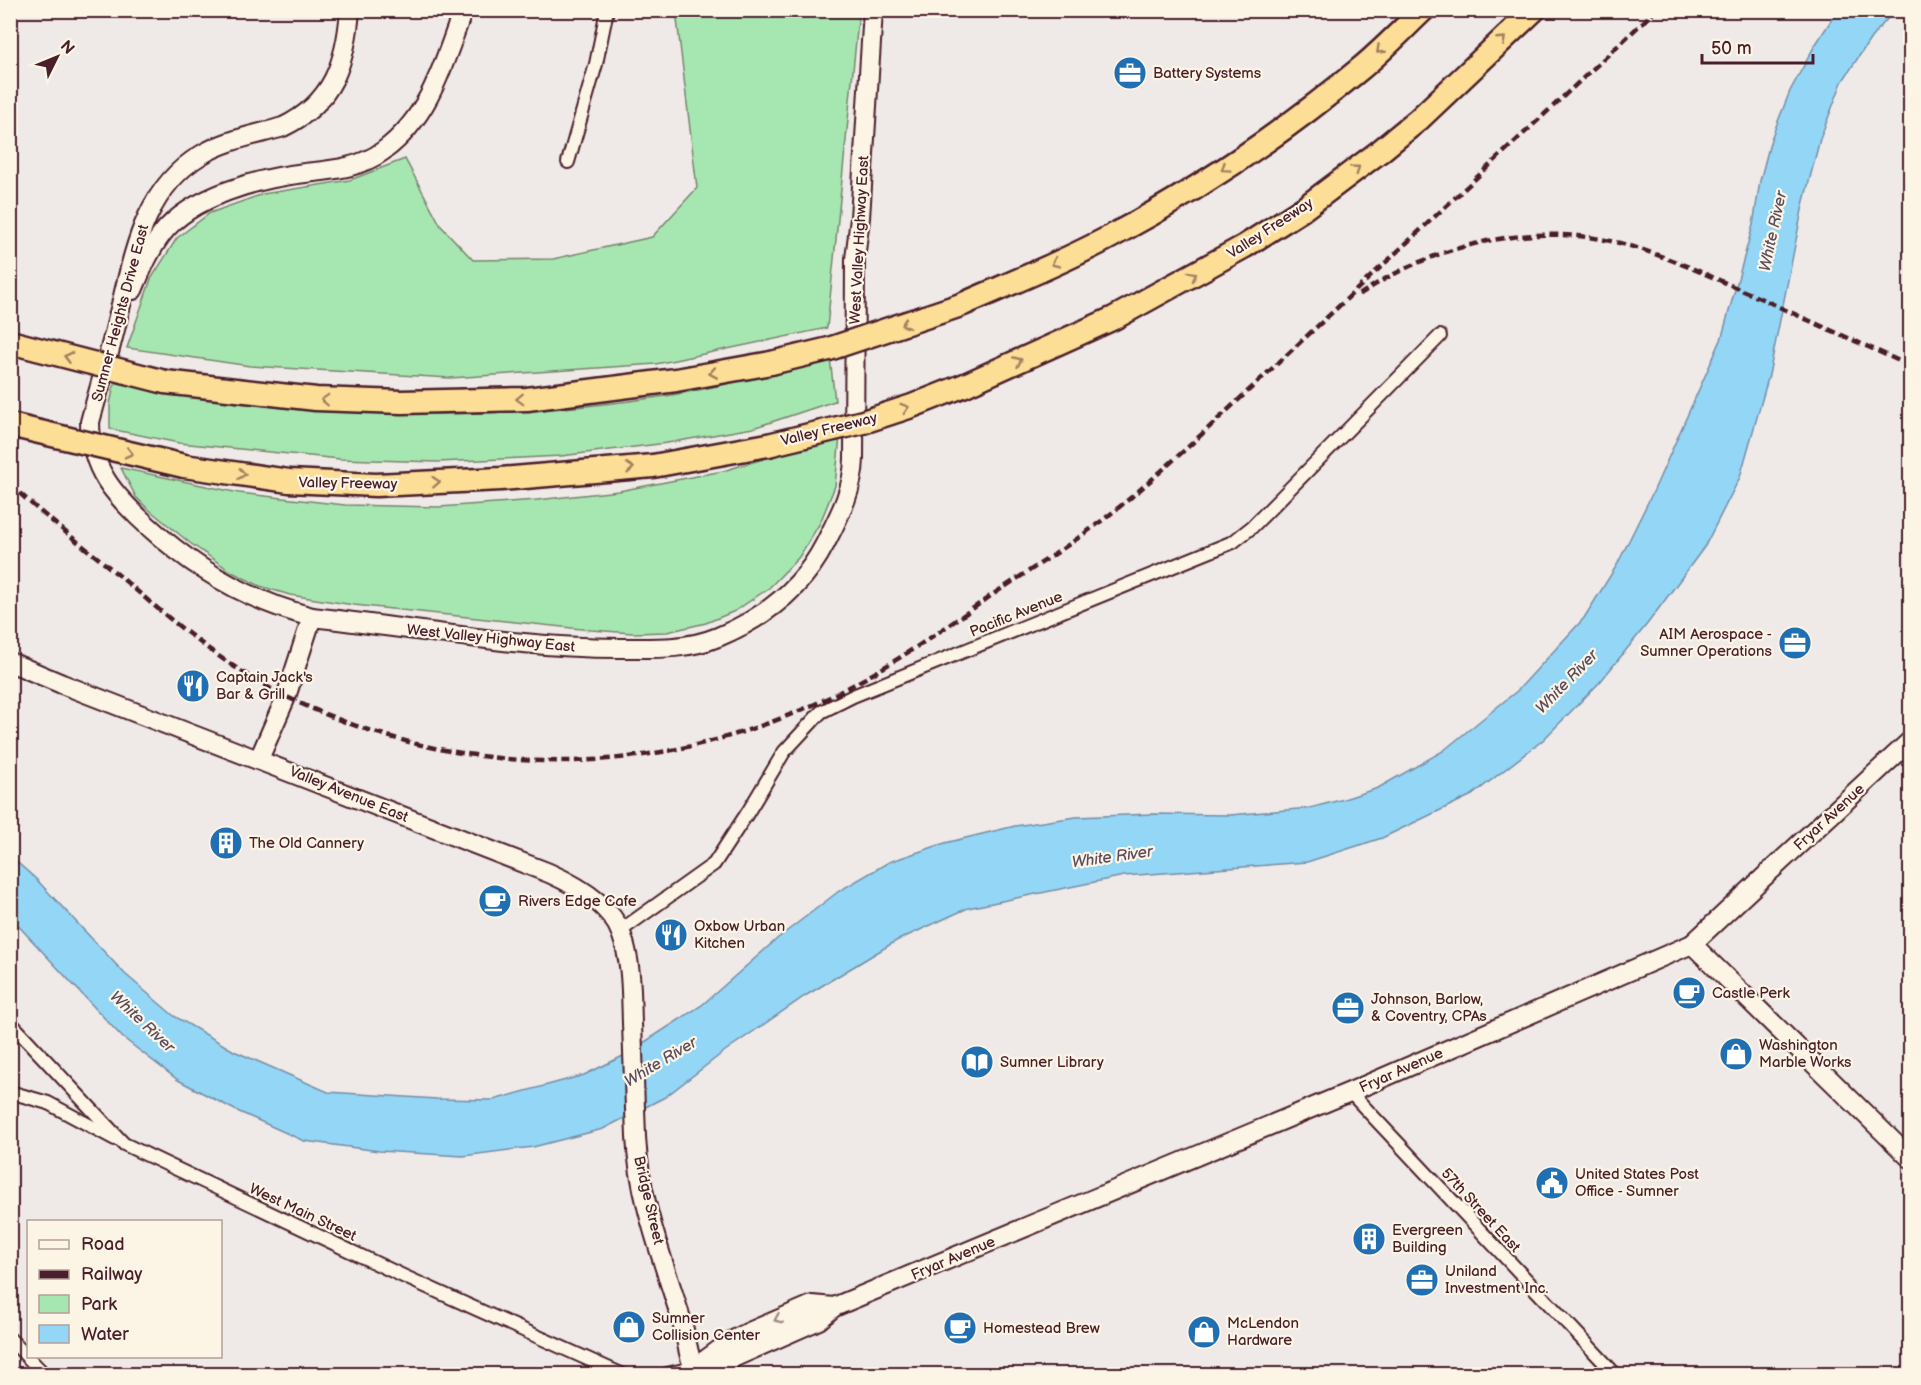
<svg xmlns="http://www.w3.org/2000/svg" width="1921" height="1385" font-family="'Balsamiq Sans',sans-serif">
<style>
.green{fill:#a6e7b1;stroke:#78836e;stroke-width:1.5}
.water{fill:#94d6f6;stroke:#768da5;stroke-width:1.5}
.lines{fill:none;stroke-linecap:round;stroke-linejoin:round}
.street-casing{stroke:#4a1f2b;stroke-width:16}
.secondary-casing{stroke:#4a1f2b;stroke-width:22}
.highway-casing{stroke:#4a1f2b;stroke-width:27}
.street{stroke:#fcf5e5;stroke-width:12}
.secondary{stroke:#fcf5e5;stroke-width:18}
.highway{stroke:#fdde96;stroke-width:22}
.rail{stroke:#4a1f2b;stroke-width:4.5;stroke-dasharray:9 4.5;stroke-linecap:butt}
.highway-bridge-casing{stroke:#4a1f2b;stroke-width:27;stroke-linecap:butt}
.highway-bridge{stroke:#fdde96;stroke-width:22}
.oneway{stroke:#a47e60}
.oneway2{stroke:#a38a88}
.labels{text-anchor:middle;stroke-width:4.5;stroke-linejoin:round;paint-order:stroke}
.poi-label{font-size:15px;fill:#4a1f2b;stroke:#fcf5e5;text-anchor:start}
.street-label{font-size:15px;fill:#4a1f2b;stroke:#fcf5e5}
.water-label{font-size:16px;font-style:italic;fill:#5c4d5e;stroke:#fcf5e5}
</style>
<rect width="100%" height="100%" fill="#efeae7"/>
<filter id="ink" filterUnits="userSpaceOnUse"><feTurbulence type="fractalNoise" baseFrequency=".0167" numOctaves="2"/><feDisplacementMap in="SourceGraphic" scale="12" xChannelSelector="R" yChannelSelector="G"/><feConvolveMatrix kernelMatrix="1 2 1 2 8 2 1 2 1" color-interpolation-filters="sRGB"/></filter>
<g filter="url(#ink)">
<g class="green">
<polygon points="676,11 859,11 827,328 656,364 450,378 250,366 127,348 151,279 177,238 210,213 263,194 350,180 405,159 441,226 473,260 553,259 652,237 697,188"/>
<path d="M830,358L835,401L753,428L667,443L561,456L438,462L340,459L179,443L110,429V404L115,381C139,386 162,392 186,396C345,420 507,420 666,396C721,387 776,372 830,358Z"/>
<polygon points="840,436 835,486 820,523 799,557 769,588 735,611 706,623 667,632 633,633 591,630 354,605 290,595 260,586 232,572 190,543 147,508 136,497 121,468 239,493 345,505 439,507 537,500 619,491 723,471"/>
</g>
<polygon class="water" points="1837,11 1894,11 1871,38 1842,82 1820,139 1803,205 1769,375 1740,477 1705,546 1648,623 1600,682 1543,740 1472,795 1382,838 1307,862 1124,876 968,908 896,941 805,996 725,1051 665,1097 603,1129 533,1147 463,1156 379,1151 304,1141 235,1110 178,1080 122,1037 11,918 11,857 36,879 125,974 174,1016 234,1051 328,1092 437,1099 493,1100 584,1075 623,1056 702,1005 778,938 839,891 889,862 945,843 1015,826 1076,817 1152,814 1230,815 1310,808 1344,799 1378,788 1443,751 1518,690 1584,618 1617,565 1654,490 1721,340 1753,225 1760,181 1771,139 1790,91 1814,47"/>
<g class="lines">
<defs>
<g id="street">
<polyline points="568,162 596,64 607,10"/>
<polyline points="620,931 714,864 748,812 784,752 821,712 853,696 1233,542 1252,527 1440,336"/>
<polyline points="10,1022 124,1144 403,1276 621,1374"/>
<polyline points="10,1092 48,1103 115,1139"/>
<polyline points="1350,1092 1615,1374"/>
<polyline points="10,1339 44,1374"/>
<polyline points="667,1374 692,1368"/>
</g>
<g id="secondary">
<path d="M350,10C346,62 333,103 283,127C256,135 225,140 201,155C141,191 133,259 117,321C109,355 99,389 90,422C90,470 115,496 148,526C196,570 249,601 312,617C414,628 516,648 619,648C651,648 687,650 718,637C764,618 802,589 825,544C839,516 853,491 854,459L855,259L860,218L873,10"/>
<path d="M133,290C141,271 149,251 162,234C191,196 260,178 305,173C333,170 360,168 383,151C430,117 444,62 463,10"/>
<path d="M10,662L62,684L549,873C576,885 610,904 621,933C632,962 631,993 632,1023C633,1061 635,1099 636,1137C639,1200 664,1262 682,1322C687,1339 688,1359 697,1374"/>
<polyline points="259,759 286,697 312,617"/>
<polyline points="1692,944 1910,1158"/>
<polyline points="686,1374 731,1341 749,1332 812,1305 834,1307"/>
<polyline points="711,1374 735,1357 819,1320 834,1307 1350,1092 1692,944 1910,741"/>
</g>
<g id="highway">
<path d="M961,305C1011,283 1062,263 1110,237C1198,190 1283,133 1360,69C1382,51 1402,30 1423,10"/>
<polyline points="165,382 316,399 402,402 527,399 676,380 771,363"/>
<polyline points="965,385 1114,318 1245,246 1303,209 1379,152 1418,120 1534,10"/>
<polyline points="184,466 289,481 376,485 501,479 653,466 768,445"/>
</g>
</defs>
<use href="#street" class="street-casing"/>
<use href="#secondary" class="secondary-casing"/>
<use href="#highway" class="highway-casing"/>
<use href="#street" class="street"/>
<use href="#secondary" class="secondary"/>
<use href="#highway" class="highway"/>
<g class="rail">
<path d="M1359,295C1434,244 1534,220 1623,244C1671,257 1716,279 1762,299C1811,322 1861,343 1910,366"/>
<path d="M10,484C41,514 76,540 109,567C165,615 222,666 289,698C467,783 655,782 832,696C888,668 941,631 992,595C1030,570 1069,546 1104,519C1133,497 1160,472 1187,448L1656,10"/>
</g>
<defs>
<g id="highway-bridge">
<polyline points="10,342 165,382"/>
<polyline points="771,363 829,349 961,305"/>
<polyline points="10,425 184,466"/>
<polyline points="768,445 863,422 912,406 965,385"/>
</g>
</defs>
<use href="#highway-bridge" class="highway-bridge-casing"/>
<use href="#highway-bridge" class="highway-bridge"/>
</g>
<defs><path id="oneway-chevron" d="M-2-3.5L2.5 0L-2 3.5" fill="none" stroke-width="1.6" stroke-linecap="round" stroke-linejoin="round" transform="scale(1.5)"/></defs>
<g class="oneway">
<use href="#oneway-chevron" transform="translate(1502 40) rotate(-43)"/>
<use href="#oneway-chevron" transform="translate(1380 50) rotate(137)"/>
<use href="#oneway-chevron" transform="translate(1225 168) rotate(146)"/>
<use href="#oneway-chevron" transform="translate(1356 169) rotate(-37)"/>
<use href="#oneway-chevron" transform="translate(1055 263) rotate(155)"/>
<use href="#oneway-chevron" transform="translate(1193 275) rotate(-29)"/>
<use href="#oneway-chevron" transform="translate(905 324) rotate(161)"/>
<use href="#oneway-chevron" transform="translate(68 357) rotate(-165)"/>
<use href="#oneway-chevron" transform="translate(1018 361) rotate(-24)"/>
<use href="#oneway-chevron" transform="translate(713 373) rotate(170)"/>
<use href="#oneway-chevron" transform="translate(520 399) rotate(178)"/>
<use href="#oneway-chevron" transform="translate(325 400) rotate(-178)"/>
<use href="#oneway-chevron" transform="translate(905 408) rotate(-18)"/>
<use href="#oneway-chevron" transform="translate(129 453) rotate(13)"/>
<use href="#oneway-chevron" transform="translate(630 468) rotate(-5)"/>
<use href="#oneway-chevron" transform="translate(242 474) rotate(8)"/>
<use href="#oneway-chevron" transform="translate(436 482) rotate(-3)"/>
</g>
<use class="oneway2" href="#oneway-chevron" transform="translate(778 1319) rotate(156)"/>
</g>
<defs>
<symbol id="office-disc" viewBox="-11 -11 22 22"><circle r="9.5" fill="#1f6fb2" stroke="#fcf5e5"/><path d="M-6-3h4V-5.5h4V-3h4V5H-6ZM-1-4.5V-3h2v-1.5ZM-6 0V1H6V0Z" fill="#fff"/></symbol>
<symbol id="restaurant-disc" viewBox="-11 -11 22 22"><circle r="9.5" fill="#1f6fb2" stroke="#fcf5e5"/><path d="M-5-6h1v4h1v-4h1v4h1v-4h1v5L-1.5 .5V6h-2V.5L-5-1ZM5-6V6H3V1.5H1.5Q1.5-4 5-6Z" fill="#fff"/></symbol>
<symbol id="building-disc" viewBox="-11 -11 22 22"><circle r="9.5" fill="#1f6fb2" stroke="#fcf5e5"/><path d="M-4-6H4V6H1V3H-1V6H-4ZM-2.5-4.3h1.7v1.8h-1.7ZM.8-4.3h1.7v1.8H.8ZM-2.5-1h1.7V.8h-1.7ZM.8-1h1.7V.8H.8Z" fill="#fff"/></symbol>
<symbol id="cafe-disc" viewBox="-11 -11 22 22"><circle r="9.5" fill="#1f6fb2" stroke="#fcf5e5"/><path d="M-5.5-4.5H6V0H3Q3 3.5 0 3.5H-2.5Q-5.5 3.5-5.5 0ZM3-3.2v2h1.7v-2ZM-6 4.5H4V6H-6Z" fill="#fff"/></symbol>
<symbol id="shop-disc" viewBox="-11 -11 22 22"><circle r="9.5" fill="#1f6fb2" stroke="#fcf5e5"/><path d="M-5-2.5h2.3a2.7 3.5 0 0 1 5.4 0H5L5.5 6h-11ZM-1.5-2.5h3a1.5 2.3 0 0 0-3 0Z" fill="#fff"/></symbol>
<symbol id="library-disc" viewBox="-11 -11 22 22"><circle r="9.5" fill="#1f6fb2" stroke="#fcf5e5"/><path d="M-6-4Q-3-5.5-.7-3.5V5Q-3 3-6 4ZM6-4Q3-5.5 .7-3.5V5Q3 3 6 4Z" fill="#fff"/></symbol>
<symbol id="civic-disc" viewBox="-11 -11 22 22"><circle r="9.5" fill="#1f6fb2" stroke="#fcf5e5"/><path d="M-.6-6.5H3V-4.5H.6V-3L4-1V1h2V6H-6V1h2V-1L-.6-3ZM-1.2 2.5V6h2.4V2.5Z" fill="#fff"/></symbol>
</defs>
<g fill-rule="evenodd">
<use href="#office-disc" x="1111" y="54" width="38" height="38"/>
<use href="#office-disc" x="1776" y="624" width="38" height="38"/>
<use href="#restaurant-disc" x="174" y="667" width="38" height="38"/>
<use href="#building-disc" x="207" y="824" width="38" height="38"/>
<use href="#cafe-disc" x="476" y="882" width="38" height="38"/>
<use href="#restaurant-disc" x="652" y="916" width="38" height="38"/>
<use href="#cafe-disc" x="1670" y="974" width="38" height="38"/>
<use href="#office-disc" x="1329" y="989" width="38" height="38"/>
<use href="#shop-disc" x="1717" y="1035" width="38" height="38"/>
<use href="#library-disc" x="958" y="1043" width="38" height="38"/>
<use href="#civic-disc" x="1533" y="1164" width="38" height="38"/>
<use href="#building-disc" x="1350" y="1220" width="38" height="38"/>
<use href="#office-disc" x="1403" y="1261" width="38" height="38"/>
<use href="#shop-disc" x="610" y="1308" width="38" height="38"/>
<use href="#cafe-disc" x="941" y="1309" width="38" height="38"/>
<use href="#shop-disc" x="1185" y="1313" width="38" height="38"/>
</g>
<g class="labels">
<g class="poi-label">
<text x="1153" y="78">Battery Systems</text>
<text x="1772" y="639" text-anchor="end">AIM Aerospace -<tspan x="1772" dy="17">Sumner Operations</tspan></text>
<text x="216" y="682">Captain Jack's<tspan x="216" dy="17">Bar &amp; Grill</tspan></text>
<text x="249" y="848">The Old Cannery</text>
<text x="518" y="906">Rivers Edge Cafe</text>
<text x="694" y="931">Oxbow Urban<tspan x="694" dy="17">Kitchen</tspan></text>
<text x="1712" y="998">Castle Perk</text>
<text x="1371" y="1004">Johnson, Barlow,<tspan x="1371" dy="17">&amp; Coventry, CPAs</tspan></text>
<text x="1759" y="1050">Washington<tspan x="1759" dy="17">Marble Works</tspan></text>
<text x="1000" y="1067">Sumner Library</text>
<text x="1575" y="1179">United States Post<tspan x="1575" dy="17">Office - Sumner</tspan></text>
<text x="1392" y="1235">Evergreen<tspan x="1392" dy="17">Building</tspan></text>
<text x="1445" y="1276">Uniland<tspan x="1445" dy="17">Investment Inc.</tspan></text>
<text x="652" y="1323">Sumner<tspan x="652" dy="17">Collision Center</tspan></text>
<text x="1227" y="1328">McLendon<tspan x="1227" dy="17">Hardware</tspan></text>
<text x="983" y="1333">Homestead Brew</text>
</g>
<g class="street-label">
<text transform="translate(1270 228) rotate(-33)" y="5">Valley Freeway</text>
<text transform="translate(859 240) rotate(-87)" y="5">West Valley Highway East</text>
<text transform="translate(120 313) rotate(-75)" y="5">Sumner Heights Drive East</text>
<text transform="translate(829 429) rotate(-14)" y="5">Valley Freeway</text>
<text transform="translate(348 483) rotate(1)" y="5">Valley Freeway</text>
<text transform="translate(1016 614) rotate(-22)" y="5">Pacific Avenue</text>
<text transform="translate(491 638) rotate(6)" y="5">West Valley Highway East</text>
<text transform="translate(349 794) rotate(22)" y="5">Valley Avenue East</text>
<text transform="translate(1829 817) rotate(-43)" y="5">Fryar Avenue</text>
<text transform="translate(1401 1070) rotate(-24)" y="5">Fryar Avenue</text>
<text transform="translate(649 1200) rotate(77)" y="5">Bridge Street</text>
<text transform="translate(1481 1210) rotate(47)" y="5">57th Street East</text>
<text transform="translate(303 1212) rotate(25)" y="5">West Main Street</text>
<text transform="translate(953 1258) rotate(-23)" y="5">Fryar Avenue</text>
</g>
<g class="water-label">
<text transform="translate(1772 231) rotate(-78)" y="6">White River</text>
<text transform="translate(1566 681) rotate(-46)" y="6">White River</text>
<text transform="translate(1112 856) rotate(-8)" y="6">White River</text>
<text transform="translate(143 1021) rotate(43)" y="6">White River</text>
<text transform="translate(660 1061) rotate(-31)" y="6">White River</text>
</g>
</g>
<rect width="1921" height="1385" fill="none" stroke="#fcf5e5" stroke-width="36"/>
<rect x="18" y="18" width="1885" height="1349" fill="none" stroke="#4a1f2b" stroke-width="2" filter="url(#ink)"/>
<rect x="27" y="1220" width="195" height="138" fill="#fcf5e5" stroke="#b59f9b" stroke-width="1.5"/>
<rect x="39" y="1240" width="30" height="9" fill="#fcf5e5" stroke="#b59f9b" stroke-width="1.5"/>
<text x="81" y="1250" font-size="18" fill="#4a1f2b">Road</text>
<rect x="39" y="1270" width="30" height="9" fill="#4a1f2b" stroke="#b59f9b" stroke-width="1.5"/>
<text x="81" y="1280" font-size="18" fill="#4a1f2b">Railway</text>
<rect x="39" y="1295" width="30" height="18" fill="#a6e7b1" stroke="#b59f9b" stroke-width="1.5"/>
<text x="81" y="1310" font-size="18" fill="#4a1f2b">Park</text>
<rect x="39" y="1325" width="30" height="18" fill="#94d6f6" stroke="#b59f9b" stroke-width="1.5"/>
<text x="81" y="1340" font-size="18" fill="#4a1f2b">Water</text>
<g transform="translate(57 57) rotate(47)" stroke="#fcf5e5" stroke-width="4.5" paint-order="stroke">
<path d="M0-4.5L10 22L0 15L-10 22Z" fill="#4a1f2b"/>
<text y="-9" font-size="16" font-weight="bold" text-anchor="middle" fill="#4a1f2b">N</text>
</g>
<path d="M1702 54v9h111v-9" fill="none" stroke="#4a1f2b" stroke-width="3"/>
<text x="1711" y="54" font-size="18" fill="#4a1f2b" stroke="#fcf5e5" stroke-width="4.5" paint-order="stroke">50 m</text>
</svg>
